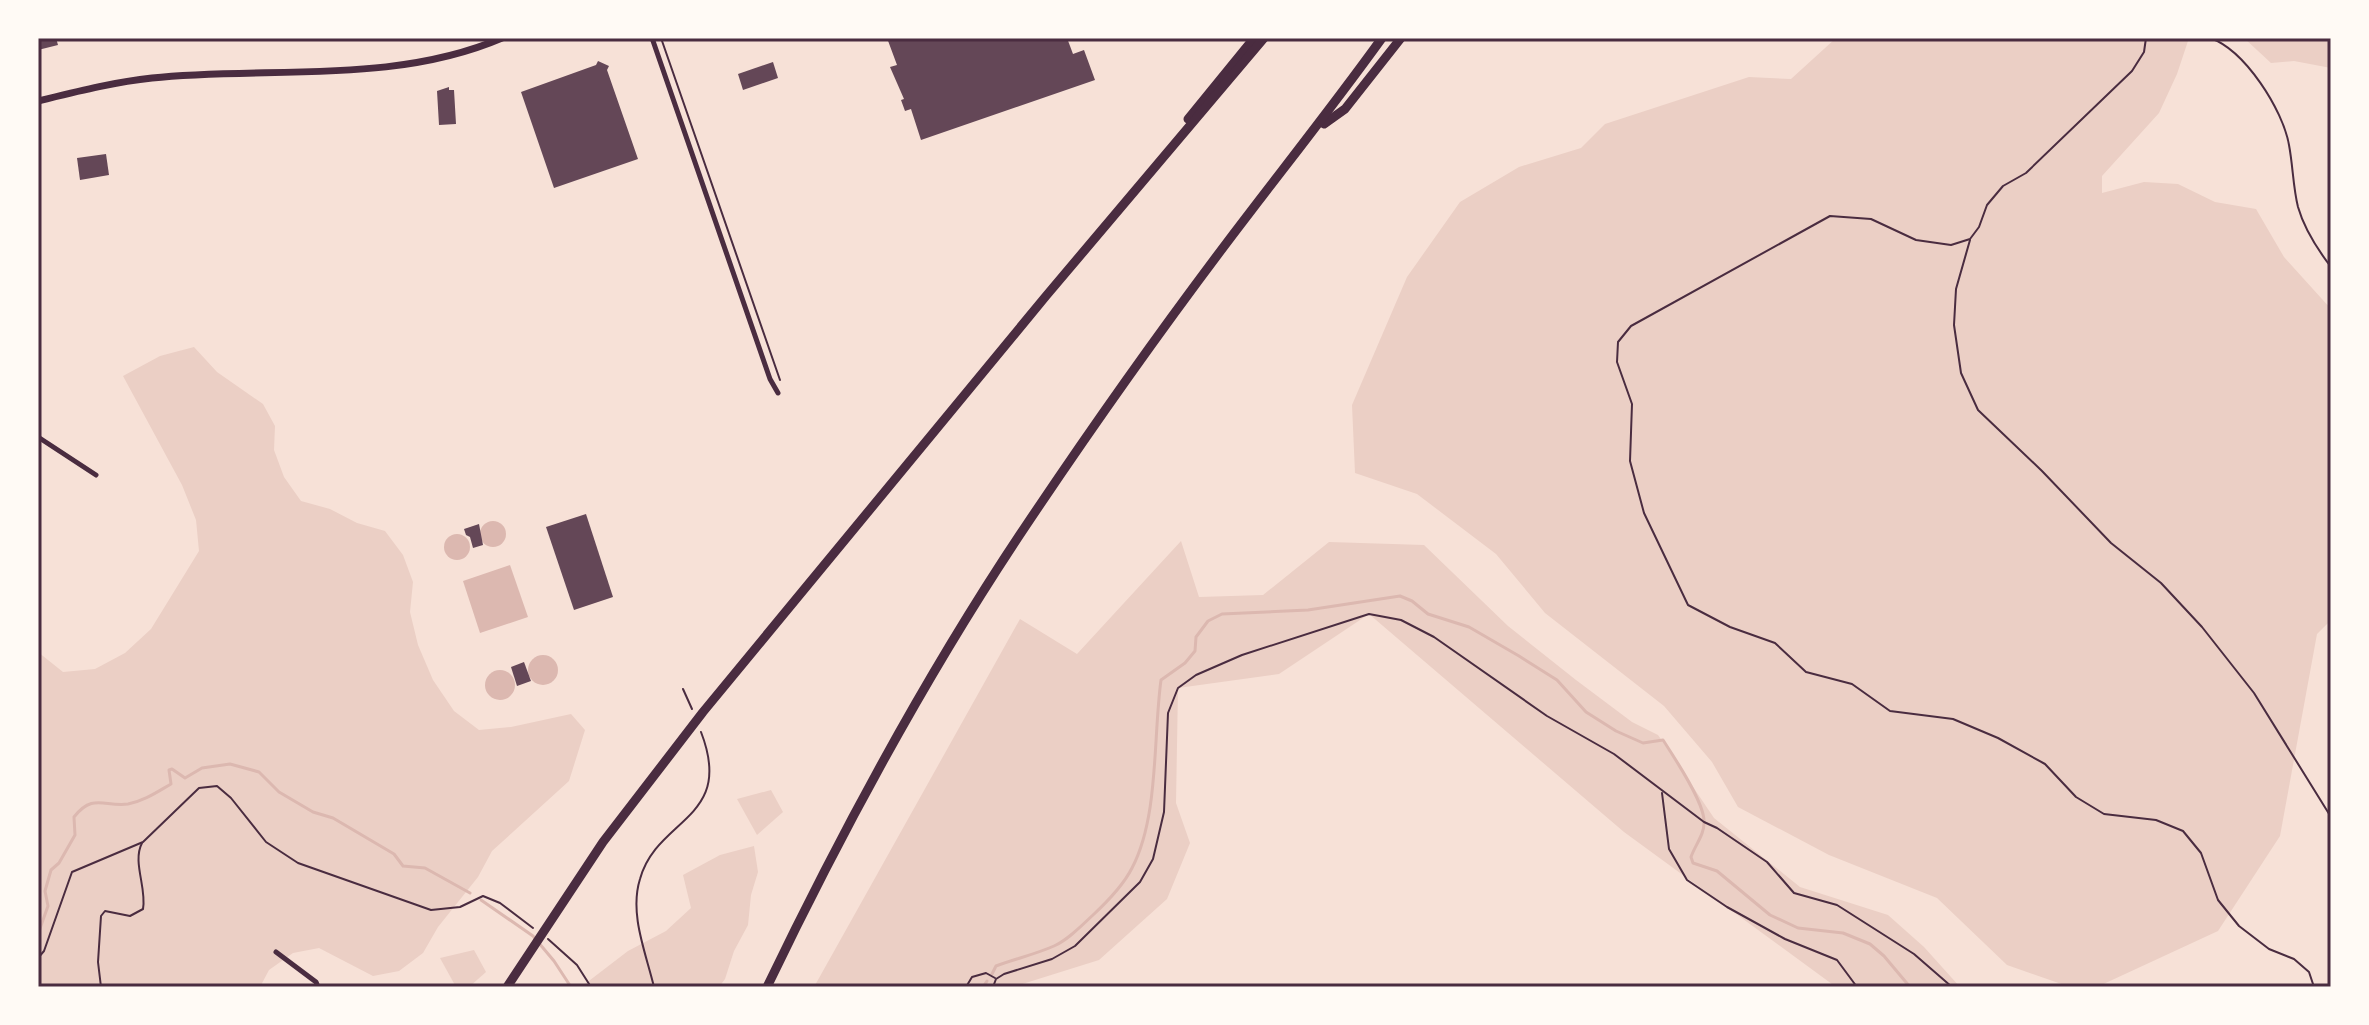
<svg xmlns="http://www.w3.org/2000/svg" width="2369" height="1025" font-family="Quicksand,sans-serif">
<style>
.green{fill:#ebcfc5}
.water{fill:#dcb8b0}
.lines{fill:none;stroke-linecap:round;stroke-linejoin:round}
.stream{stroke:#dcb8b0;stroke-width:3}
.building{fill:#644757}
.path{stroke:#4a2c40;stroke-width:2}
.minor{stroke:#4a2c40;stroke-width:5}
.secondary{stroke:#4a2c40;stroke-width:7}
.motorway{stroke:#4a2c40;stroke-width:9}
.neatline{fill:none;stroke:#4a2c40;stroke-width:3}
</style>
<rect width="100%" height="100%" fill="#f7e1d7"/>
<g class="green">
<polygon points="1836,38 2189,38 2177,74 2159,113 2102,176 2102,193 2144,182 2178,184 2215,202 2256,209 2284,257 2331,309 2331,620 2317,634 2280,836 2218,931 2097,987 2070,987 2007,965 1937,898 1829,855 1738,807 1712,762 1664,706 1545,613 1496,554 1417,494 1355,473 1352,405 1407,277 1460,202 1519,167 1581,148 1605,124 1749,77 1791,79"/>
<polygon points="2244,38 2331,38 2331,68 2294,61 2271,63"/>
<polygon points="194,347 217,372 263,404 275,426 274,450 284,477 301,501 330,509 357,523 385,531 403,555 413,582 410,612 418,645 433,680 454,711 479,730 511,727 571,714 585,730 569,781 492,851 478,877 438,927 423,953 399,971 373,976 319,948 293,953 269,970 260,987 38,987 38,652 63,672 95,669 125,653 151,629 199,551 196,520 182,485 123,376 160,356"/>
<polygon points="1181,541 1199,597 1263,595 1329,542 1424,545 1508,626 1576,680 1632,722 1658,735 1714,818 1800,887 1888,915 1924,947 1960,987 1836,987 1624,832 1369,614 1279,674 1178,688 1176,803 1190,843 1167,899 1099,960 1013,987 814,987 1020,619 1077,654"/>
<polygon points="771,790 783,812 757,835 737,799"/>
<polygon points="754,846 758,872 751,895 748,925 734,951 725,979 719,987 581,987 628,951 666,931 691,908 683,875 720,855"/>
<polygon points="474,950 486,972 469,987 456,987 440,958"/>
</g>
<g class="water">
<circle cx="493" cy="534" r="13"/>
<circle cx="457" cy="547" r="13"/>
<polygon points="510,565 528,617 480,633 463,581"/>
<circle cx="543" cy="670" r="15"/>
<circle cx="500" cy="685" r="15"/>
</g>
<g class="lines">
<g class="stream">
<polyline points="481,900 533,936 554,961 571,987"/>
<path d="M38,934L48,906L45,891L51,870L59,863L75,835L74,817C93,793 104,807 128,804C144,801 157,792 171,784L169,770L172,769L185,778L202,768L230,764L259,772L279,792L313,812L333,818L394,854L403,866L425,868L470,893"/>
<path d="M992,974L996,966C1015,959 1036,954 1054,946C1069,939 1081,926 1093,915C1108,901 1123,886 1132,868C1159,817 1153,738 1161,680L1185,663L1195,651L1196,637L1208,621L1222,614L1308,610L1400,596L1412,601L1428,614L1469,627L1519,656L1557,680L1586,712L1616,731L1643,743L1663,740C1674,757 1704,802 1704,821C1705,834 1695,845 1691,857L1693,863L1717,871L1770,915L1798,928L1843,933L1870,944L1884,956L1910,987"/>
<polyline points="983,987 987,981"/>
</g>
</g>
<g class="building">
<polygon points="38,38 56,38 58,45 38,50"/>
<polygon points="887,38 1067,38 1073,54 1084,50 1095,80 921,140 911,109 905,111 901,100 904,99 890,67 897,65"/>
<polygon points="598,61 609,66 607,70 638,159 554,188 521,92 596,65"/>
<polygon points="773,62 778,78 743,90 738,74"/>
<polygon points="449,87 449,90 454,90 456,124 439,125 437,91"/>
<polygon points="106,154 109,175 80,180 77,158"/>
<polygon points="586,514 613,597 574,610 546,527"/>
<polygon points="479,524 483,545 473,548 470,537 466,535 464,529"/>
<polygon points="524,662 531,681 517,686 511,667"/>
</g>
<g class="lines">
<g class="path">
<polyline points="661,38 780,380"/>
<polyline points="2146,38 2144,52 2132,71 2026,173 2003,186 1987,205 1979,227 1970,239 1951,245 1916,240 1871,219 1830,216 1631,326 1618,342 1617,362 1632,404 1630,461 1644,513 1688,605 1730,627 1775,643 1806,672 1852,684 1890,711 1953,719 1998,738 2045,764 2076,797 2104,814 2156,820 2183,831 2201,853 2218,900 2239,926 2269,949 2294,959 2309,972 2314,987"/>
<path d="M2210,38C2245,50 2283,110 2289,145C2293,166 2293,187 2298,207C2304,228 2318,250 2331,267"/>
<polyline points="1970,240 1956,289 1954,325 1961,373 1978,410 2042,471 2111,543 2161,583 2202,627 2254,693 2331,817"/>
<polyline points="683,689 692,709"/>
<polyline points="1662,793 1669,849 1687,880 1727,907 1785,939 1837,960 1857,987"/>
<polyline points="548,939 577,965 591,987"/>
<polyline points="38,958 44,951 72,872 143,842 199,788 217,786 231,798 266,842 298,863 431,910 460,907 483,896 500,903 533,928"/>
<path d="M101,987L98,962L101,916L105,911L130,916L143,909C147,888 132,862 142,843"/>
<path d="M654,987C646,953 629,914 640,879C657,817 735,820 701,732"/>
<polyline points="966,987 972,977 986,973 995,978"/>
<polyline points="993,987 996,979 1004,974 1052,959 1075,946 1140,882 1153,859 1164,812 1168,713 1178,688 1196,675 1242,655 1369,614 1401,620 1434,637 1547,716 1614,754 1704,822 1717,828 1767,862 1794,893 1837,905 1914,954 1952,987"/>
</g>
<g class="minor">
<polyline points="652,38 770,379 778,393"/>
<polyline points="38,437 96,475"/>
<polyline points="276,952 316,982 318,987"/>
</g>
<path class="secondary" d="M38,101C75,92 114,82 152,78C267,66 393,85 502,38"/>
<g class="motorway">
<polyline points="1188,119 1254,38"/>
<polyline points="1324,124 1345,109 1401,38"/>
<polyline points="507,987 603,842 703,712 1046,296 1264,38"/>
<path d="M767,987C843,829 927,673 1025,527C1098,418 1174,311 1254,207C1297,151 1341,95 1382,38"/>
</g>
</g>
<rect width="2369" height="1025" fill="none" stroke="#fffaf5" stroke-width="80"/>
<rect x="40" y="40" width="2289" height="945" class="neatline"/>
</svg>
